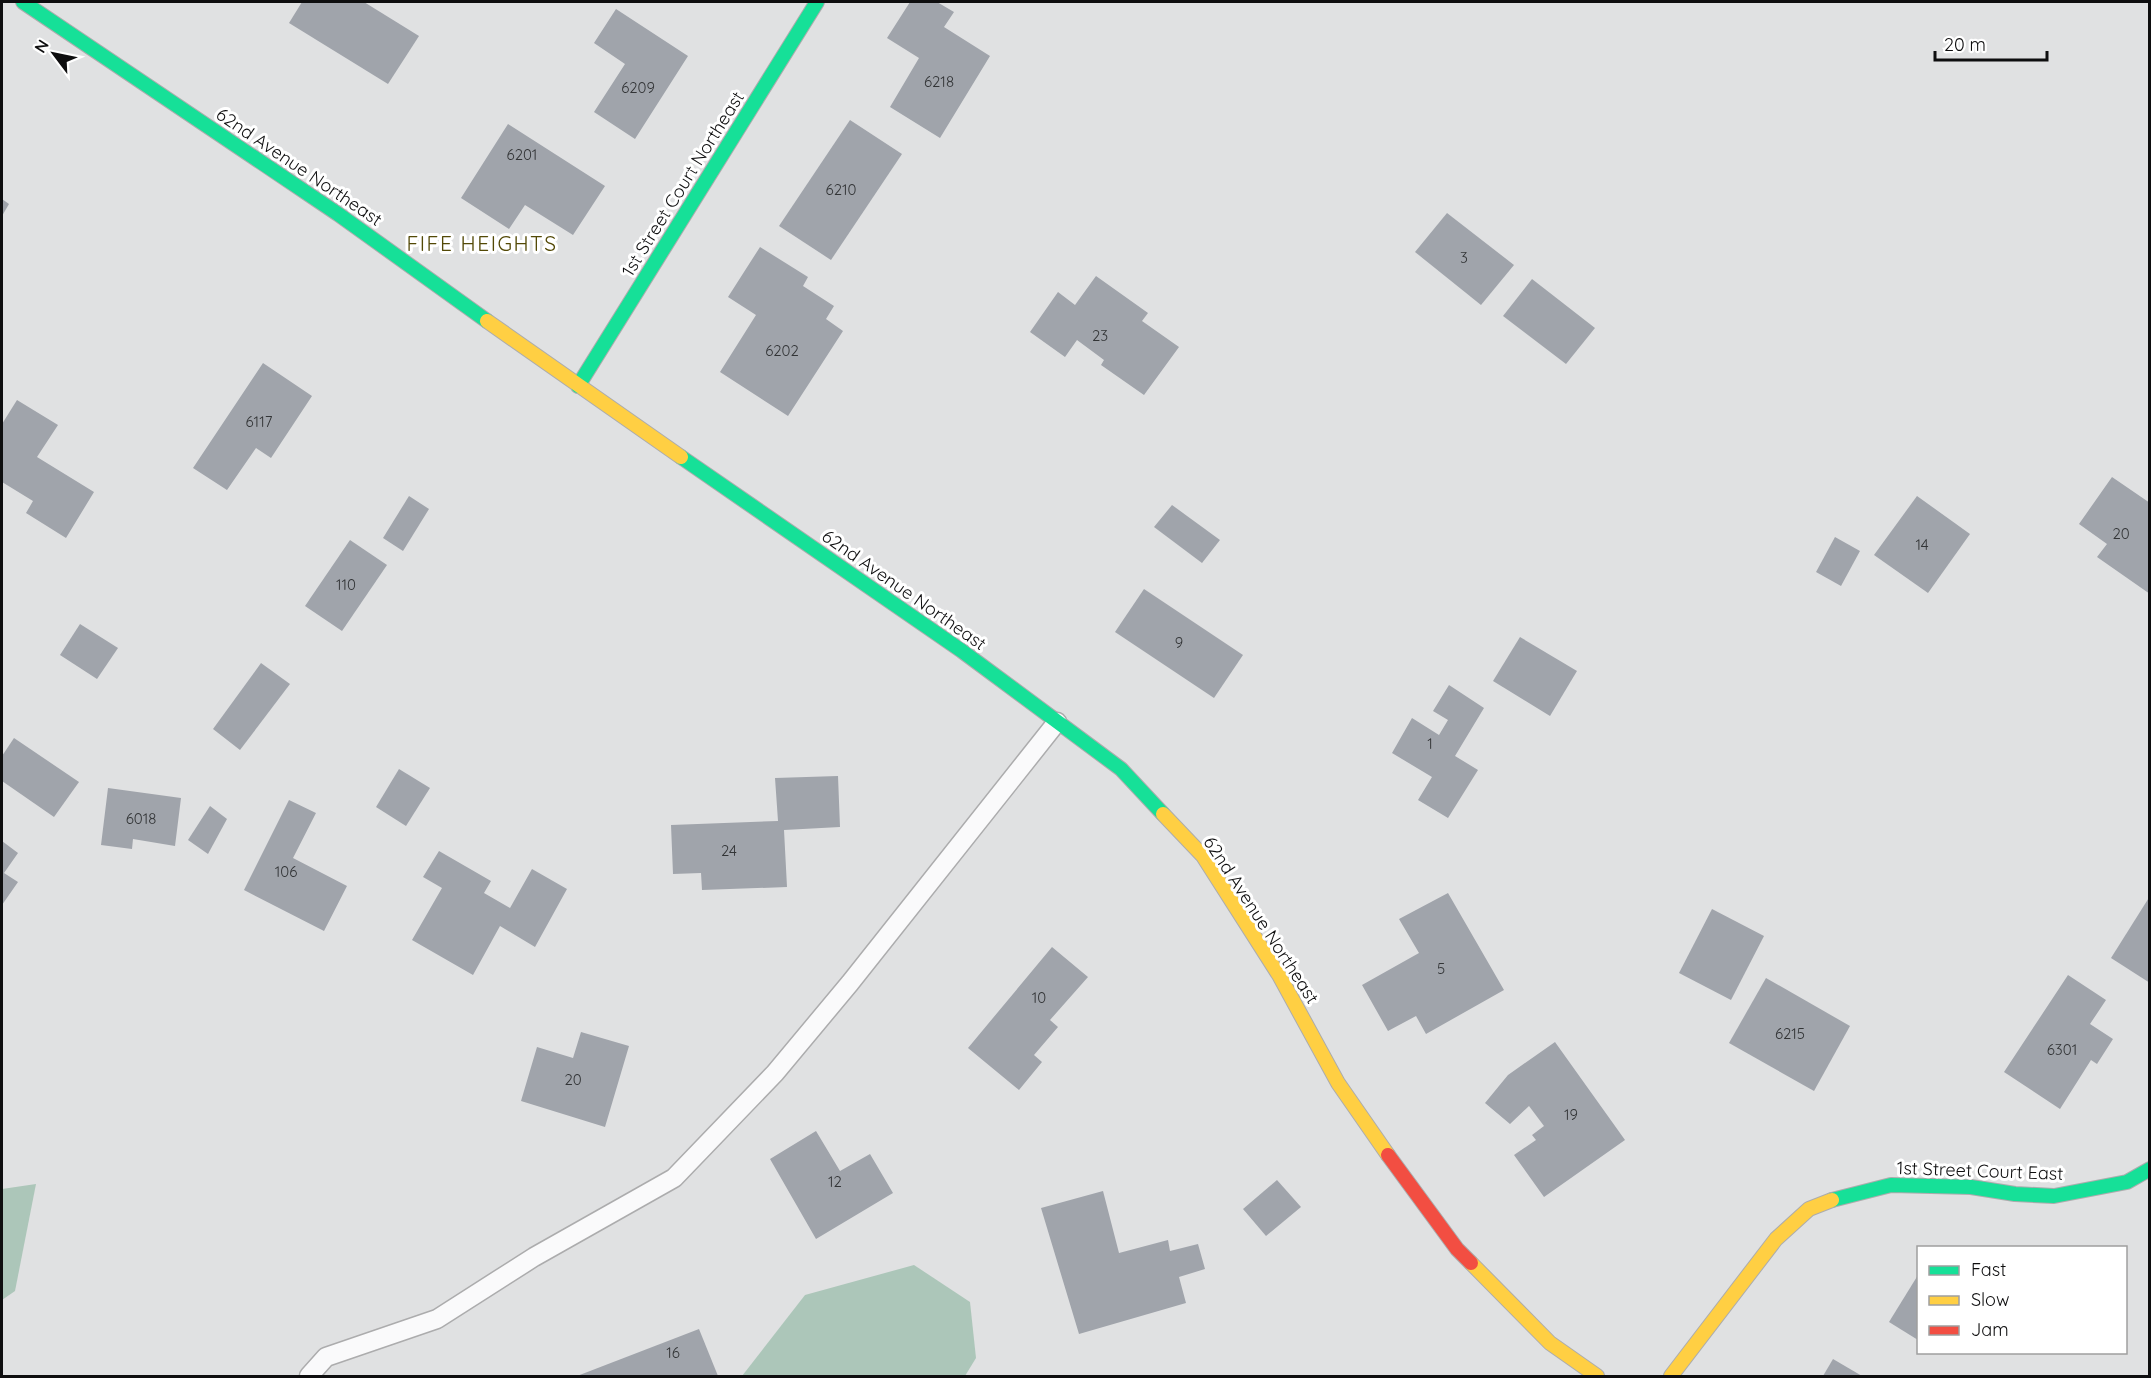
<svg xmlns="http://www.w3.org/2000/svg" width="2151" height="1378" font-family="Quicksand,sans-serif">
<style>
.forest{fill:#acc6b9}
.building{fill:#a0a4ab}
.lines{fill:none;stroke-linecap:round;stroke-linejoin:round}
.lane-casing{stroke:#acacad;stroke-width:21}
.fast-casing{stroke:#acacad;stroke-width:16}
.slow-casing{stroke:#acacad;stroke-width:16}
.jam-casing{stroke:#acacad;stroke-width:16}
.lane{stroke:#fafafb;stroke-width:18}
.fast{stroke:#16e098;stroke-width:14}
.slow{stroke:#ffcf43;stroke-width:14}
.jam{stroke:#f24e42;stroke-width:14}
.labels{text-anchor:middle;stroke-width:6;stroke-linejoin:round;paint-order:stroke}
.number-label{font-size:15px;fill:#323436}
.street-label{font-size:18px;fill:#0e0e0f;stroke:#fff}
.quarter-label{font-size:21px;letter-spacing:1.5px;fill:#534906;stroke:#fff}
</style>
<rect width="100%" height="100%" fill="#e0e1e2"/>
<g class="forest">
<polygon points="36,1184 15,1291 2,1300 2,1189"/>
<polygon points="914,1265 970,1302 976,1358 965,1376 742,1376 805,1295"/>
</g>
<g class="building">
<polygon points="302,2 364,2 419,36 388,84 289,23"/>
<polygon points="910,2 937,2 954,12 944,27 990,56 940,138 890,107 919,58 887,38"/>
<polygon points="616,9 688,56 635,139 594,112 625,64 594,43"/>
<polygon points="850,120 902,154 831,260 779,226"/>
<polygon points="508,124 605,186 573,235 525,205 509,229 461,198"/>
<polygon points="2,199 9,204 2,216"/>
<polygon points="1447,213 1514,265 1481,305 1415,252"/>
<polygon points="760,247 808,277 803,286 834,306 826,319 843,331 788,416 720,372 756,315 728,297"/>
<polygon points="1096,276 1148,313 1142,321 1179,347 1144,395 1101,365 1104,360 1077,340 1065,357 1030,332 1058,292 1075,305"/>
<polygon points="1532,279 1595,328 1566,364 1503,316"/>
<polygon points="263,363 312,396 271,458 256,448 227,490 193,468"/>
<polygon points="17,400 58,425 37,457 94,492 66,538 26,513 33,501 2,482 2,424"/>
<polygon points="2112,477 2150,503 2150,594 2097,557 2107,544 2079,524"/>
<polygon points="409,496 429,509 403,551 383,538"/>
<polygon points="1917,496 1970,534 1928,593 1874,555"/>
<polygon points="1172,505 1220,540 1202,563 1154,527"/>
<polygon points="1835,537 1860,551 1841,586 1816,572"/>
<polygon points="350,540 387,565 342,631 305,606"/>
<polygon points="1144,589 1243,655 1214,698 1115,632"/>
<polygon points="80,624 118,648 97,679 60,655"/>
<polygon points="1520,637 1577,671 1550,716 1493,681"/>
<polygon points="261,663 290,684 240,750 213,729"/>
<polygon points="1449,685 1484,708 1455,756 1478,770 1448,818 1418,800 1432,777 1392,753 1412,718 1439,735 1448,720 1433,711"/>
<polygon points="14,738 79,782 54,817 2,781 2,756"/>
<polygon points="399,769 430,788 406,826 376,807"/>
<polygon points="838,776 840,827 784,830 787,887 702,890 701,873 673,874 671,825 778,821 775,778"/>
<polygon points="108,788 181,798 175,846 133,839 132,849 101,845"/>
<polygon points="289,800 316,813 293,858 347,886 324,931 244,890"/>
<polygon points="210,806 227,819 208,854 188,840"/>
<polygon points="2,841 18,853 4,873 18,882 2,905"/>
<polygon points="439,851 491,881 484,893 510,908 532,869 567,889 535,947 500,926 473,975 412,940 442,888 423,877"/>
<polygon points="1448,893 1504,990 1426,1034 1416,1016 1388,1031 1362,985 1419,953 1399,919"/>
<polygon points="2150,896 2150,983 2111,958"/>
<polygon points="1712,909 1764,936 1731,1000 1679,973"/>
<polygon points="1052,947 1088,977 1050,1020 1058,1027 1034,1055 1042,1062 1019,1090 968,1048"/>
<polygon points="2068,975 2106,1000 2090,1024 2113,1039 2097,1064 2091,1060 2060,1109 2004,1072"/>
<polygon points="1766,978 1850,1026 1814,1091 1729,1043"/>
<polygon points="581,1032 629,1046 605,1127 521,1101 537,1047 573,1058"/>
<polygon points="1555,1042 1625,1140 1544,1197 1514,1155 1536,1140 1532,1135 1544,1126 1529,1106 1510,1124 1485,1103 1508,1075"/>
<polygon points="816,1131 840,1171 870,1154 893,1193 816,1239 770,1159"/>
<polygon points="1277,1180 1301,1207 1266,1236 1243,1209"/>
<polygon points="1103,1191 1119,1253 1168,1240 1170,1251 1198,1244 1205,1269 1179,1277 1186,1303 1079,1334 1041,1208"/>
<polygon points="1918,1275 1918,1340 1889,1322"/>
<polygon points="699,1329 718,1376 577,1376"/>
<polygon points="1833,1359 1862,1376 1823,1376"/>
</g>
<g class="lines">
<defs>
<polyline id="lane" points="309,1376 326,1357 437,1319 534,1257 674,1178 775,1073 850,983 1057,722"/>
<g id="fast">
<polyline points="23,2 338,214 487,321"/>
<polyline points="578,386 817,2"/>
<polyline points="681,457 962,651 1121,769 1163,814"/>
<polyline points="1832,1200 1891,1185 1971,1187 2015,1194 2054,1196 2127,1182 2150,1169"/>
</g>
<g id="slow">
<polyline points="487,321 681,457"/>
<polyline points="1163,814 1203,856 1279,975 1338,1083 1388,1155"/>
<polyline points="1471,1263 1550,1343 1597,1376"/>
<polyline points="1671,1376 1776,1239 1809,1209 1832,1200"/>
</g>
<polyline id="jam" points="1388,1155 1457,1249 1471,1263"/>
</defs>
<use href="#lane" class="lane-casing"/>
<use href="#fast" class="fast-casing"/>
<use href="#slow" class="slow-casing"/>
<use href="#jam" class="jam-casing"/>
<use href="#lane" class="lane"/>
<use href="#fast" class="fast"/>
<use href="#slow" class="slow"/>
<use href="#jam" class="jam"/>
</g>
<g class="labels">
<g class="number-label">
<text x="939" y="87">6218</text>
<text x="638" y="93">6209</text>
<text x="522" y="160">6201</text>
<text x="841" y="195">6210</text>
<text x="1464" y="263">3</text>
<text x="1100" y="341">23</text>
<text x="782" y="356">6202</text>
<text x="259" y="427">6117</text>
<text x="2121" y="539">20</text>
<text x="1922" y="550">14</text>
<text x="346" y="590">110</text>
<text x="1179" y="648">9</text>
<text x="1430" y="749">1</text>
<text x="141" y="824">6018</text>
<text x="729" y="856">24</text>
<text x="286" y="877">106</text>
<text x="1441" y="974">5</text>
<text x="1039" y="1003">10</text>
<text x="1790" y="1039">6215</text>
<text x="2062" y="1055">6301</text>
<text x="573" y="1085">20</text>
<text x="1571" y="1120">19</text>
<text x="835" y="1187">12</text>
<text x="673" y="1358">16</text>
</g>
<g class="street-label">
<text transform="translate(299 167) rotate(34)" y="6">62nd Avenue Northeast</text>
<text transform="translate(683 184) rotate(-58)" y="6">1st Street Court Northeast</text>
<text transform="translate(904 590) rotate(35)" y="6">62nd Avenue Northeast</text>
<text transform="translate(1261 920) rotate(57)" y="6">62nd Avenue Northeast</text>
<text transform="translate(1980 1171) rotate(2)" y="6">1st Street Court East</text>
</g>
<g class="quarter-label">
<text x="482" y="251">FIFE HEIGHTS</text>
</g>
</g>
<rect width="2151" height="1378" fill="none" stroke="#0e0e0f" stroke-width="6"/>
<rect x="1917" y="1246" width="210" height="108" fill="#ffffff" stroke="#9f9f9f" stroke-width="1.5"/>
<rect x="1929" y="1266" width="30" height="9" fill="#16e098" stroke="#9f9f9f" stroke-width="1.5"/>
<text x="1971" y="1276" font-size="18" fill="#0e0e0f">Fast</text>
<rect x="1929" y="1296" width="30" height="9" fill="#ffcf43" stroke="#9f9f9f" stroke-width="1.5"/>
<text x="1971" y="1306" font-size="18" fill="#0e0e0f">Slow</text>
<rect x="1929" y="1326" width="30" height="9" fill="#f24e42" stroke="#9f9f9f" stroke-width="1.5"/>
<text x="1971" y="1336" font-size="18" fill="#0e0e0f">Jam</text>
<g transform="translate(54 54) rotate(302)" stroke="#ffffff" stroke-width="4.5" paint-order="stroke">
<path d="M0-4.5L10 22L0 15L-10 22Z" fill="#0e0e0f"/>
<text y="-9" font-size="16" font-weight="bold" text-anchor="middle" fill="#0e0e0f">N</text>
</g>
<path d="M1935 51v9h112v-9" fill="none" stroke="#0e0e0f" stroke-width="3"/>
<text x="1944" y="51" font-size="18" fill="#0e0e0f" stroke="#ffffff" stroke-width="4.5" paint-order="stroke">20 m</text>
</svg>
